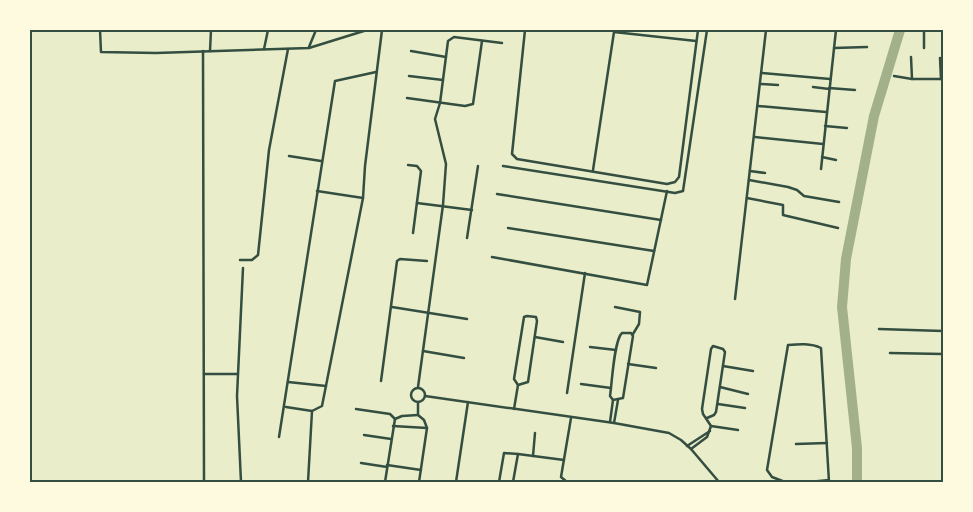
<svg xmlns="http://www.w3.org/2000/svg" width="973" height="512" font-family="Signika,sans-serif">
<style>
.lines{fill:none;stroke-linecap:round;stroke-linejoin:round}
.river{stroke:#a3b18a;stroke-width:10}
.minor{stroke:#344e41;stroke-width:2.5}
.neatline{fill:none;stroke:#344e41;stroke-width:2}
</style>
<rect width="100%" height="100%" fill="#e9edc9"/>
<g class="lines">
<polyline class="river" points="857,482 857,448 842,307 846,259 874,116 900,30"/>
<g class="minor">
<polyline points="100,30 101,52 156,53 309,48 367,30"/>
<polyline points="525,30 512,154 517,159 667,184 675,182 679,177 698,30"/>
<polyline points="600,30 614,30"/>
<polyline points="924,30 924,48"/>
<polyline points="309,47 316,30"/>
<polyline points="834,48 867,47"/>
<polyline points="264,49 268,30"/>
<polyline points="203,51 204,482"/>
<polyline points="210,51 211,30"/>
<polyline points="411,51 446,57"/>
<polyline points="911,57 912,79"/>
<polyline points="940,58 941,79"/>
<polyline points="762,73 830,79"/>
<polyline points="409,76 443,80"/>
<polyline points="894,76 912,79 943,79"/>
<polyline points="761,84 778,85"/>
<polyline points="813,87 829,89"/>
<polyline points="829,88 855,90"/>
<polyline points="407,98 465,106 473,104 482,41"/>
<polyline points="758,106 826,112"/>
<polyline points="825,126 847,128"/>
<polyline points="755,137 823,144"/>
<polyline points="289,156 321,161"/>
<polyline points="822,157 836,160"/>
<polyline points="408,165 417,166 421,171 413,233"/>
<polyline points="503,166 675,193 683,191 707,30"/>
<polyline points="821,169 836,30"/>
<polyline points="593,170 614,32 696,41"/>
<polyline points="750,171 765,173"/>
<polyline points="749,180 788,187 797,190 804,196 839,202"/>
<polyline points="317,191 363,198"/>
<polyline points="497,194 661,220"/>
<polyline points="747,198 783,205 783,215 838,228"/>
<polyline points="417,203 472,210"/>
<polyline points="508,228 654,251"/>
<polyline points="467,238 478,166"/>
<polyline points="492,257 647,285 667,191"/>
<polyline points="240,260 252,260 258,255 269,150 288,49"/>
<polyline points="735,299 766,30"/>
<polyline points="392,307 467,319"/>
<polyline points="615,307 640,312 639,324 633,334"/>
<polygon points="527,316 536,317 537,321 528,382 518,385 514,379 524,317"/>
<polyline points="879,329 943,331"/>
<path d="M622,333H631L633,336L623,398L613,400L610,396C612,383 614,340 622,333Z"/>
<polyline points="535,337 563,342"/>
<polyline points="590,347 616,350"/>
<polyline points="423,351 464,358"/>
<polyline points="890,353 943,354"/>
<polyline points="628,364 656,368"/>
<polyline points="723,366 753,371"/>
<polyline points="204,374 237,374"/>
<polyline points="381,381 397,261 400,259 427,261"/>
<polyline points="288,382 326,386"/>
<polyline points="581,384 611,388"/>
<polyline points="418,387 443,205 446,164 435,119 440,103 448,41 454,37 502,43"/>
<polyline points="720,387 748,394"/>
<circle cx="418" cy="395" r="7"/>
<polyline points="567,393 585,273"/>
<polyline points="425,396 614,423 669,433 681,440 691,449 719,482"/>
<polyline points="418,402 418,415 424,420 427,428 419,482"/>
<polyline points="718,404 745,408"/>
<polyline points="286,407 312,411 322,406 363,198 365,166 382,30"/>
<polyline points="356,409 390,414 395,419"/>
<polyline points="514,409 518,385"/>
<polyline points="707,418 714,415 716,412 725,352 723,349 713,346 711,349 702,409 703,414 711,426"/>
<polyline points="610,422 613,400"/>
<polyline points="614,423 618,400"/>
<polyline points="393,426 427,428"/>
<polyline points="364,435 391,439"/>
<polyline points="279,437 335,81 376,72"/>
<polyline points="796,444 827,443"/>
<polyline points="687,446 710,431"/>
<polyline points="691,449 707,437 711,426 738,430"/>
<polyline points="533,456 535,433"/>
<polyline points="361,463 387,467"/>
<polyline points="387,465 421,470"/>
<polyline points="241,482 237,396 243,268"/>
<polyline points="308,482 312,411"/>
<polyline points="385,482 395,419 402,416 418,415"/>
<polyline points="456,482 468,402"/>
<polyline points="499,482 504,453 518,454"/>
<polyline points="499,482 505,482"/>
<polyline points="513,482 518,454 564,460"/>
<polyline points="567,482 561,477 571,418"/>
<path d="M785,482L772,477L767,470L788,345C799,344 811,343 821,348L829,482"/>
<polyline points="809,482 829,480"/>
</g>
</g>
<rect width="973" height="512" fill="none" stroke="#fefae0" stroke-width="62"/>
<rect x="31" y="31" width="911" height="450" class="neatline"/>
</svg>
